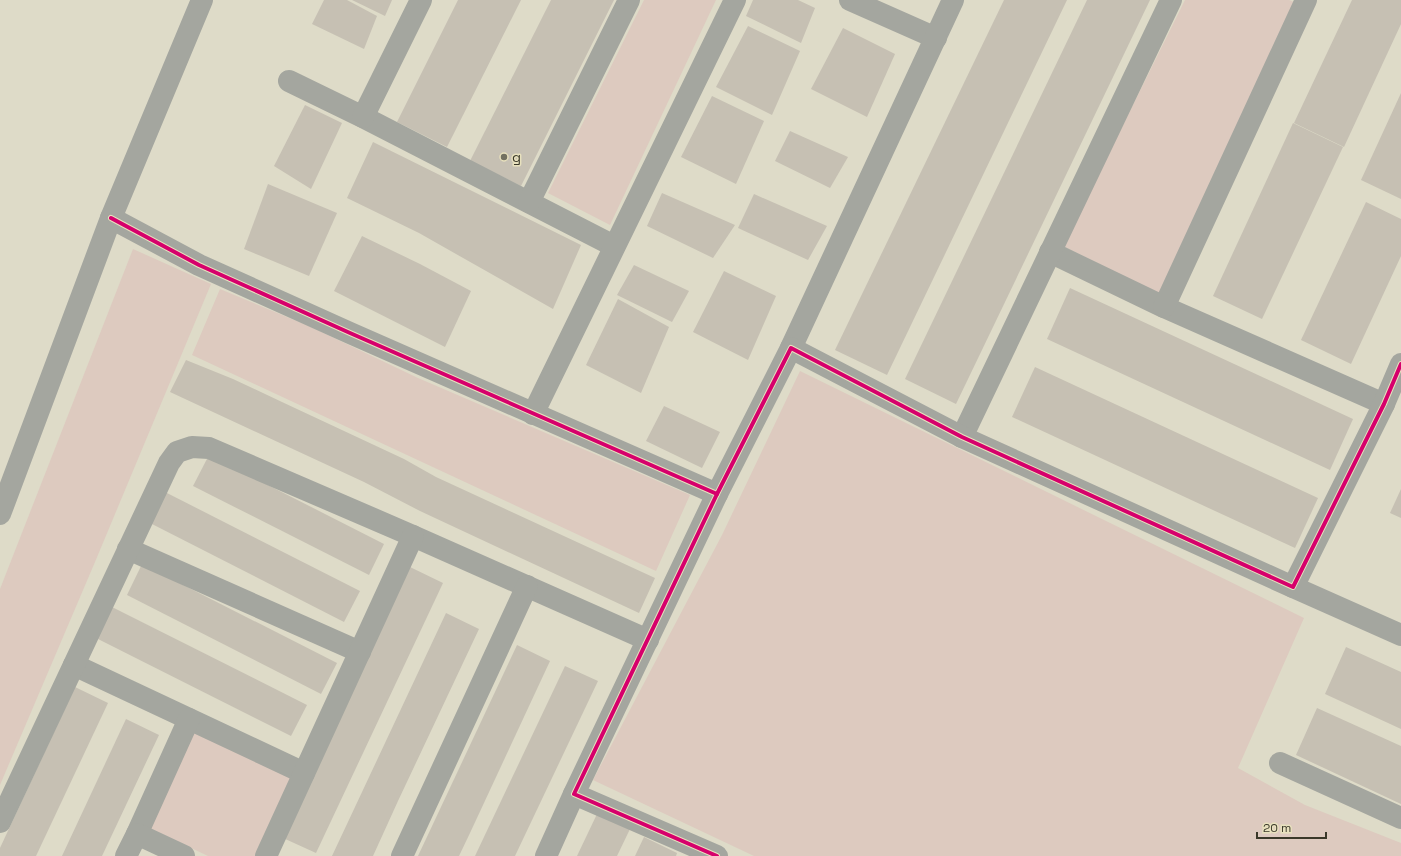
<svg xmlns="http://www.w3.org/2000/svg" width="1401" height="856" font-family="'Space Grotesk',sans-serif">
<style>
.green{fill:#ddcabf}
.building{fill:#c6c0b3}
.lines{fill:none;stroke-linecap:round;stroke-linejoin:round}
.minor{stroke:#a4a69f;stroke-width:22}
.cycleway-casing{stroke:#e8e1be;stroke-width:6}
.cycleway{stroke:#d6006c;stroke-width:4}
.poi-dot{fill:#737161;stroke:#e8e1be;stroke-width:1.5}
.labels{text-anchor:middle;stroke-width:3;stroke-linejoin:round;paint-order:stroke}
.poi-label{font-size:14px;fill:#3a3829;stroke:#e8e1be;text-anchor:start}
</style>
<rect width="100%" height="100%" fill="#dedbc8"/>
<g class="green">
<polygon points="644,0 716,0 610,225 548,193"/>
<polygon points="1185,0 1289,0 1294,2 1160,295 1063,246"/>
<polygon points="133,249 211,284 95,562 0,785 0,589"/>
<polygon points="220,289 311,327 418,378 690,495 656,571 192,355"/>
<polygon points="800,371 1304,618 1238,768 1305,805 1401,843 1401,856 754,856 593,780 722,535"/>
<polygon points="192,731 293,777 257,856 208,856 149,828"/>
</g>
<g class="building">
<polygon points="324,0 347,0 377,16 364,49 312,24"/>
<polygon points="352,0 392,0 385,16"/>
<polygon points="458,0 521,0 447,147 397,122"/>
<polygon points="551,0 614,0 521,186 470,161"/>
<polygon points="753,0 798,0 815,8 801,43 746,16"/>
<polygon points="1004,0 1067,0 887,375 835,350"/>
<polygon points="1087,0 1150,0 956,404 905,379"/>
<polygon points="1352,0 1401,0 1401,24 1344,147 1294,123"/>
<polygon points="748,26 800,51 772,115 716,87"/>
<polygon points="843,28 895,54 867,117 811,89"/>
<polygon points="1401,93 1401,199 1361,180"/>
<polygon points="712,96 764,121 736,184 681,157"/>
<polygon points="305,105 342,123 311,189 274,166"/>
<polygon points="1293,123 1343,147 1262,319 1213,296"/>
<polygon points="790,131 848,157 830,188 775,161"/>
<polygon points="373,142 581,245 553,309 419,233 347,198"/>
<polygon points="268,184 337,213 309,276 244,249"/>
<polygon points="662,193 735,225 713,258 647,226"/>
<polygon points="754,194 827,226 808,260 738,228"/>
<polygon points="1366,202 1401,219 1401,256 1351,364 1301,340"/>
<polygon points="362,236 420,264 471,291 445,347 334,291"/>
<polygon points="634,265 689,291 672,322 617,295"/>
<polygon points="724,271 776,296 748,360 693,332"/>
<polygon points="1070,288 1353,419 1330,470 1047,339"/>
<polygon points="618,299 669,327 641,393 586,365"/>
<polygon points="186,360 233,379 282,402 404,459 436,477 655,578 639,613 420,511 364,482 170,392"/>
<polygon points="1035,367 1318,498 1295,548 1012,417"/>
<polygon points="664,406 720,432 702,468 646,441"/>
<polygon points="209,455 384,544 369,575 193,486"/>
<polygon points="1401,489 1401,518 1390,513"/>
<polygon points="165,492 360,591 344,622 150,523"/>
<polygon points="142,564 337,663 321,694 127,595"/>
<polygon points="410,567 443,583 316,853 283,838"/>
<polygon points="112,607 307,705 291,736 96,638"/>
<polygon points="446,613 479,629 398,801 373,856 332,856"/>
<polygon points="517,645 550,661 470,833 459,856 418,856"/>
<polygon points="1346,647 1401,672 1401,729 1325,694"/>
<polygon points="565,666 598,681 515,856 475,856"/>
<polygon points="75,687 108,703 36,856 0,856 0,848"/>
<polygon points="1317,708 1401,746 1401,804 1296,755"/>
<polygon points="126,719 159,735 102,856 62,856"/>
<polygon points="597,814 630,829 617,856 577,856"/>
<polygon points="644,837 677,853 676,856 635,856"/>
</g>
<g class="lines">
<g class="minor">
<polyline points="850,0 936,38"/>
<polyline points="289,81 363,117 614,246"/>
<polyline points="363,117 421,0"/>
<polyline points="529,202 629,0"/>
<polyline points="111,218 199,265 350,333 717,494 574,794 717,856"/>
<polyline points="1050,252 1164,307 1384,404"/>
<polyline points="1164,307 1306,0"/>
<polyline points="791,348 953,0"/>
<polyline points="533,414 735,0"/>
<polyline points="962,437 1171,0"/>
<polyline points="717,494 791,348 962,437 1293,587 1384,404 1401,364"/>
<polyline points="0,514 111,218 202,0"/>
<polyline points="128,549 360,652"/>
<polyline points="1293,587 1401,635"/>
<polyline points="74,665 304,773"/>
<polyline points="1280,763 1401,818"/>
<polyline points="0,822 169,463 177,452 192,447 209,448 413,536 648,640"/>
<polyline points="137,834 189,719"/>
<polyline points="126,856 137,834 184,856"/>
<polyline points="266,856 413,536"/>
<polyline points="402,856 527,586"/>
<polyline points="546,856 574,794"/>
</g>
<defs>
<g id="cycleway">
<polyline points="111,218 199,265 350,333 717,494 574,794 717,856"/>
<polyline points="717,494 791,348 962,437 1293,587 1384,404 1401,364"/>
</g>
</defs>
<use href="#cycleway" class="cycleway-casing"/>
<use href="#cycleway" class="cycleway"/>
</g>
<circle class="poi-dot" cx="504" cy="157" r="4"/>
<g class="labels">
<g class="poi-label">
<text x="512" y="162">g</text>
</g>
</g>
<path d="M1257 832v6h69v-6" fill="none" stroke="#3a3829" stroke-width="2"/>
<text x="1263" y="832" font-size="12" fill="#3a3829" stroke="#e8e1be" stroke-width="3" paint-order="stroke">20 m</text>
</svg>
